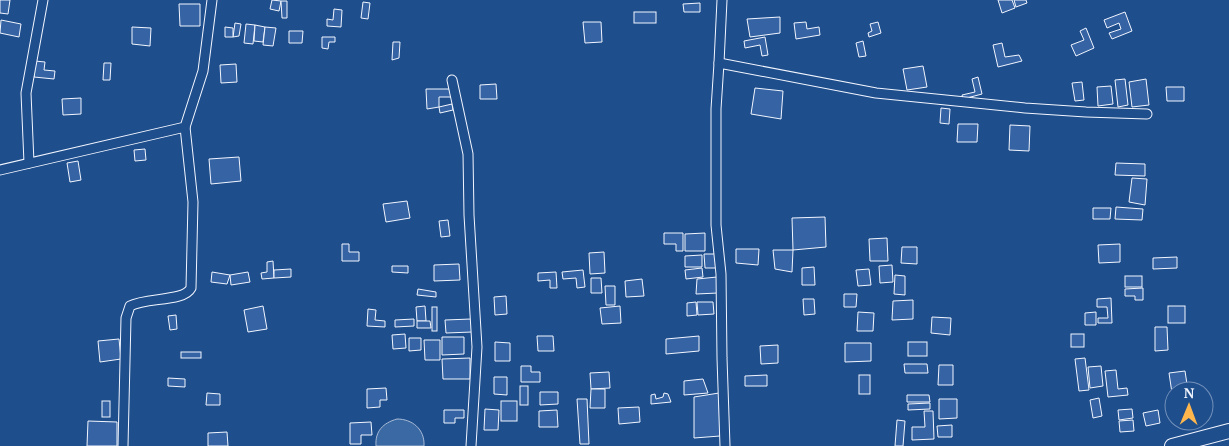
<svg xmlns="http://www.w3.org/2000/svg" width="1229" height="446" font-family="'PT Serif',serif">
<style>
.water{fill:#3b69a3;stroke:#a8bbd7}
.building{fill:#3563a3;stroke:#f2f6ff}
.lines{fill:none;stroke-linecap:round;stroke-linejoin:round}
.minor-casing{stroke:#f2f6ff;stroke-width:11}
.trunk-casing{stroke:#f2f6ff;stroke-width:16}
.minor{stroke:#1f4e8c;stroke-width:9}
.trunk{stroke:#1f4e8c;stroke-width:14}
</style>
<rect width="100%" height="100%" fill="#1f4e8c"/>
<path class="water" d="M397,419C412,419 425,429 424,446H376C375,431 383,423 397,419Z"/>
<g class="building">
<polygon points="0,0 10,0 8,14 0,13"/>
<polygon points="272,0 281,1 279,11 270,9"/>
<polygon points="998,0 1012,0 1015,8 1002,13"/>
<polygon points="1014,0 1026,0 1027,3 1016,7"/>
<polygon points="281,1 287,1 287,18 282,18"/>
<polygon points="363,2 370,3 368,19 361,18"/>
<polygon points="700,3 700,12 684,12 683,4"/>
<polygon points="179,4 200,4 200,26 180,26"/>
<polygon points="334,9 342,10 341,27 327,26 327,19 333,20"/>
<rect x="634" y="12" width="22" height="11"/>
<polygon points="1125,12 1132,31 1112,39 1109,33 1121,29 1119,23 1107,28 1104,20"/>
<polygon points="780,17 780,33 750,37 747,19"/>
<polygon points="1,20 21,24 19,37 0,33"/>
<polygon points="583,22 601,22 602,42 585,43"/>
<polygon points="806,22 807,29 819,27 820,35 796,39 794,23"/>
<polygon points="878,22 881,33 869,37 868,33 872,31 870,24"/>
<polygon points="235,23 241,24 239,36 233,37"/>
<polygon points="246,24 255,25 253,44 244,43"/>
<polygon points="255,25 265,27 263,42 254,41"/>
<polygon points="132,27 151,28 150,46 132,44"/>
<polygon points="225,27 233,28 233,37 225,37"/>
<polygon points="265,27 276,28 273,46 263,45"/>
<polygon points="1086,28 1094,48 1076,56 1071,45 1084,40 1080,31"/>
<polygon points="289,31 303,31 302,43 289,43"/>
<polygon points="322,37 335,37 335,42 329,42 328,49 322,48"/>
<polygon points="765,37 768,55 762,56 760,45 745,48 744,41"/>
<polygon points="863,41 866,56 859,57 856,43"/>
<polygon points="393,42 400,42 399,58 392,60"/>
<polygon points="1002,43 1005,57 1019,55 1022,61 998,67 993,45"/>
<polygon points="35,61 45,62 44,70 55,71 54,79 34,77"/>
<polygon points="104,63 111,63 110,80 103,80"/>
<polygon points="236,64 237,82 221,83 220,65"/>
<polygon points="923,66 927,87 907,90 903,69"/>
<polygon points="978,77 982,94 963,99 962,95 975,92 972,79"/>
<polygon points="1125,79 1128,105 1118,107 1115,80"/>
<polygon points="1146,79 1149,105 1132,107 1129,82"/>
<polygon points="1082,82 1084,100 1075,101 1072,83"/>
<polygon points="496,84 497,99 480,99 480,85"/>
<polygon points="1111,86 1113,104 1098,106 1097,87"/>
<polygon points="1166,87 1184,87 1184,101 1167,101"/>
<polygon points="755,88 783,91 781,119 751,114"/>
<polygon points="426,89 452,89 452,97 439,97 439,107 427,109"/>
<polygon points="81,98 81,114 63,115 62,99"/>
<polygon points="452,104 453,110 440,113 439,107"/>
<polygon points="941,108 950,109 949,124 940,123"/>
<polygon points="958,124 978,124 977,142 957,142"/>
<polygon points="1010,125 1030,126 1029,151 1009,150"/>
<polygon points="145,149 146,160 135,161 134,150"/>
<polygon points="239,157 241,181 211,184 209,159"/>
<polygon points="78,161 81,180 70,182 67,163"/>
<polygon points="1116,163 1145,164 1145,176 1115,175"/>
<polygon points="1132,178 1147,179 1145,205 1129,202"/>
<polygon points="407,201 410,218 386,222 383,204"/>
<polygon points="1116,207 1143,209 1142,220 1115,219"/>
<polygon points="1093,208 1111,208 1110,219 1093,219"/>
<polygon points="825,217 826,247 793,250 792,218"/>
<polygon points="448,220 450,236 441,237 439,221"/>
<polygon points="664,233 683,233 683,251 676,251 676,244 664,244"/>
<polygon points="705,233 705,251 685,251 685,234"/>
<polygon points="887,238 888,261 870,261 869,239"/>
<polygon points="342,244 349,244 349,252 359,252 359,261 342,261"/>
<polygon points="1120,244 1120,262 1099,263 1098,245"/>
<polygon points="902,247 917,247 917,264 901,263"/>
<polygon points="736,249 759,249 758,265 736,263"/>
<polygon points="773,250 793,250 792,272 775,269"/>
<polygon points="604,252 605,273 590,274 589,253"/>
<polygon points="704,254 716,254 716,268 705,268"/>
<polygon points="702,255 702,267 685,267 685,256"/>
<polygon points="1177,257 1177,268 1153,269 1153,258"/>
<polygon points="273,261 274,278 262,279 261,273 267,272 267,262"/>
<polygon points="459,264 460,280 434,281 434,265"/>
<polygon points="892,265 893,282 880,283 879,266"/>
<polygon points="392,266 408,266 408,273 392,272"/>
<polygon points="814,267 815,285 802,285 802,268"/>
<polygon points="702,268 703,277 686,279 685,270"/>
<polygon points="291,269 291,277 274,278 274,270"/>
<polygon points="869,269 871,285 858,286 856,270"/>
<polygon points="583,270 585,287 577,288 576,278 563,279 562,272"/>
<polygon points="212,272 230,275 227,284 211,282"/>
<polygon points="248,272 250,282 231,285 230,275"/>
<polygon points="556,272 557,288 550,288 550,280 538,281 538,273"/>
<polygon points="895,275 905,276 905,295 894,294"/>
<rect x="1125" y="276" width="17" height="11"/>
<polygon points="717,277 718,293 696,294 697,279"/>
<polygon points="591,278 601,278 602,293 591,293"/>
<polygon points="642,279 644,296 626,297 625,281"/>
<polygon points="605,286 615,286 615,305 606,305"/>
<polygon points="1143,288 1143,300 1135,300 1135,296 1125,296 1125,289"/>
<polygon points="418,289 436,292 436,297 417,295"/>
<polygon points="844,294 857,294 856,307 844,307"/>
<polygon points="506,296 507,314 495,315 494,297"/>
<polygon points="1111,298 1112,323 1098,323 1098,318 1108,318 1107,307 1097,307 1097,299"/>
<polygon points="803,299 814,299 815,314 804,315"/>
<polygon points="913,300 913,319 892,320 893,301"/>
<polygon points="696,302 697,315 687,316 687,303"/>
<polygon points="697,302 713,302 714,314 698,315"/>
<polygon points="263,306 267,329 248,332 244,310"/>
<polygon points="425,306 426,321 417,321 416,307"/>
<polygon points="620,306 621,323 602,324 600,308"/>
<rect x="1168" y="306" width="17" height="17"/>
<rect x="432" y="307" width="5" height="24"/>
<polygon points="368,309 376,310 375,320 385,321 385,327 367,326"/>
<polygon points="858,312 874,313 873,331 857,331"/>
<polygon points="1096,312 1096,325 1085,325 1085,313"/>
<polygon points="176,315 177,329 170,330 168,316"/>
<polygon points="932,317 951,318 950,335 931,333"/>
<polygon points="414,319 414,326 395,327 395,320"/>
<polygon points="471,319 472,332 446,333 445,320"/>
<polygon points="417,321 430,321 431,328 417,328"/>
<polygon points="1155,327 1167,327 1168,350 1155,351"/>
<polygon points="405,334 406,348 393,349 392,335"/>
<rect x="1071" y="334" width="13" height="13"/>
<polygon points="537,336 553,336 554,351 538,351"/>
<polygon points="699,336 699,351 666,354 666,339"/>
<polygon points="442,337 464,337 464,354 442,355"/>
<polygon points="409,338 421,338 421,350 409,351"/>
<polygon points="119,339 121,359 100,362 98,341"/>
<polygon points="424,340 440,340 440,360 425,360"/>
<polygon points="495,342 510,343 510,361 495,361"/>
<rect x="908" y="342" width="19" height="14"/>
<polygon points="845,343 871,343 871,361 845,362"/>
<polygon points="778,345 778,363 761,364 760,346"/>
<rect x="181" y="352" width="20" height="6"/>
<polygon points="470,358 470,379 443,379 442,359"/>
<polygon points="1085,358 1089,390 1079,391 1075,359"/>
<polygon points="904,364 927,364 928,373 905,373"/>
<polygon points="939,365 953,365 953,385 938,385"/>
<polygon points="521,366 531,366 531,372 540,372 540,382 521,382"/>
<polygon points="1101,366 1103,386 1090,388 1088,367"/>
<polygon points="1116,370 1118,389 1127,388 1128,395 1108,397 1105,371"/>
<polygon points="1185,371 1188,391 1174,391 1174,393 1172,393 1169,373"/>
<polygon points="609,372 610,388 591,389 590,373"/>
<polygon points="767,375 767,386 745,386 745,376"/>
<rect x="859" y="375" width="11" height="19"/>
<polygon points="494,377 507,377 507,395 494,394"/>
<polygon points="168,378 185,379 185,387 168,386"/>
<polygon points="703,379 708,393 684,395 684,381"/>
<rect x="520" y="386" width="8" height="19"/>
<polygon points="386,388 387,400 380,400 380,407 367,408 367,389"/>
<polygon points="591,389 605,389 605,408 590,408"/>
<polygon points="540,392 558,392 558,404 540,405"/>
<polygon points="207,393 220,394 220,405 206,405"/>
<polygon points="664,393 668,394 671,402 651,404 651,395 655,394 656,399 663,397"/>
<polygon points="719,393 720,436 694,438 694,397"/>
<polygon points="907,395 929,395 930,402 907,402"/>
<polygon points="1099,398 1102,416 1093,418 1090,400"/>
<polygon points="577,399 587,399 589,444 580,444"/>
<polygon points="939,399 957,399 957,418 939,419"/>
<rect x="102" y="401" width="8" height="16"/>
<rect x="501" y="401" width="16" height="20"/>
<polygon points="930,403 930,409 908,410 908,404"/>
<polygon points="639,407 640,422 619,424 618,408"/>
<polygon points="485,409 499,410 498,430 484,430"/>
<polygon points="1132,409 1133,418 1119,420 1118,410"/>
<polygon points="444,410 464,410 464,418 455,418 455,423 444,423"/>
<polygon points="557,410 558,427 539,427 539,411"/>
<polygon points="1158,410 1160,423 1146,426 1143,413"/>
<polygon points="924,411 933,411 934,439 912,440 912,427 925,427"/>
<polygon points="897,420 905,421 903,446 895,446"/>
<polygon points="1133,420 1134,431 1120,432 1119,421"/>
<polygon points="88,421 117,422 117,446 87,446"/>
<polygon points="371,422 372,435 361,435 361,444 350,444 350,423"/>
<polygon points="952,425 952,437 938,437 937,426"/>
<polygon points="227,432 228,446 208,446 208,433"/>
</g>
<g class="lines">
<defs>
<g id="minor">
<polyline points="719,63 722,0"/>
<polyline points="452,80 468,154 469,215 477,347 471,446"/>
<polyline points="29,163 26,93 43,0"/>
<polyline points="0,170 185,127 203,71 212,0"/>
<path d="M123,446L126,318L130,306C146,297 184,302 191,288L193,202L185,127"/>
<polyline points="725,446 722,358 721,274 716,225 716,109 719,63 876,93 1025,108 1086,112 1147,114"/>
</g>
<polyline id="trunk" points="1172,446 1229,431"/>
</defs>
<use href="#minor" class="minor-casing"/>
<use href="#trunk" class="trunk-casing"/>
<use href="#minor" class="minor"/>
<use href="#trunk" class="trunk"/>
</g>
<g transform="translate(1189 406) rotate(1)"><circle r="24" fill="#1f4e8c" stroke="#7391ba"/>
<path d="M0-4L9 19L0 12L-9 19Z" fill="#ffb74d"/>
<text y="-8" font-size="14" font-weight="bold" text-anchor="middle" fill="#f2f6ff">N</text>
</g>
</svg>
